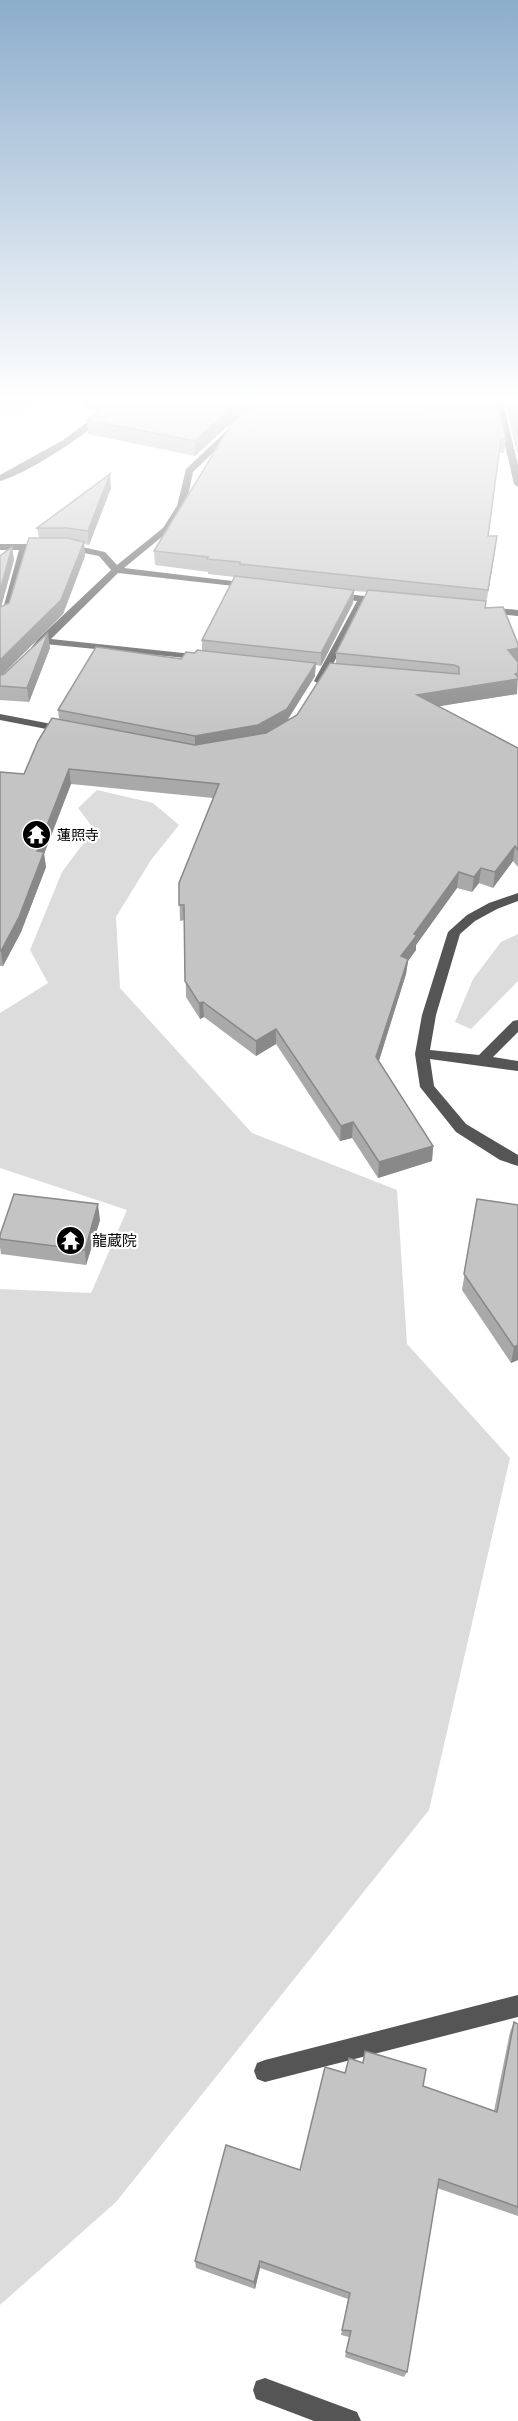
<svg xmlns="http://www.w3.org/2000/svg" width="518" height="2421" font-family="Commissioner,'Noto Sans JP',sans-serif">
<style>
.green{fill:#dcdcdc}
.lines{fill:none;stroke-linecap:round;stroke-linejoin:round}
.minor{fill:#555;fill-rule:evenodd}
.wall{fill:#a9a9a9;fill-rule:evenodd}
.shaded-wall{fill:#898989}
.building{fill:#c4c4c4;stroke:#898989;stroke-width:1.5}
.labels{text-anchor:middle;stroke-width:4.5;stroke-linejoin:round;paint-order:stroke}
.far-poi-label{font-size:14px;fill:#000;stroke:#fff;text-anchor:start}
.poi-label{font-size:15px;fill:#000;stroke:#fff;text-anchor:start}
</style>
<rect width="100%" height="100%" fill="#fff"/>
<g class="green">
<polygon points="0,402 44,402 20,413 0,417"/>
<polygon points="97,790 153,803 179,825 151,860 116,917 120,988 252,1133 397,1190 407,1344 510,1458 429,1810 116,2202 0,2305 0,1289 91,1293 127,1210 0,1168 0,1013 48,983 30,950 62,872 94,829 78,808"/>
<polygon points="518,934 518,981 471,1029 455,1022 473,979 501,942"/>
</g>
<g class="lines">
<g class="minor">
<path d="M114,402H123C100,425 31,473 0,481V475L63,440Z"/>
<polygon points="257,402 266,402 193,472 186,506 169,531 124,568 249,583 252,584 252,588 118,573 51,639 202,655 207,658 206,660 45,644 40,650 32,650 31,648 38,639 111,570 99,556 68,550 29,550 9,617 0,620 19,550 0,550 0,544 68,544 105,552 117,565 163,528 177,506 186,469"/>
<polygon points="495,402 503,402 518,465 518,487 514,484"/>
<polygon points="336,593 384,598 389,601 384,604 366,602 324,681 319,684 314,681 357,601 333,598 331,596"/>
<polygon points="485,607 518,610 518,616 481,612 481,608"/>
<polygon points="0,714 67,727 72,730 67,733 0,720"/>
<polygon points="518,893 518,901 497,909 475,921 460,934 436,1015 430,1050 479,1055 513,1021 518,1020 518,1032 493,1057 518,1061 518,1071 430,1059 434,1086 466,1124 518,1155 518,1166 500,1160 456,1132 420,1087 415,1054 422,1015 448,932 467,915 489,903"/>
<polygon points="518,1995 518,2017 265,2082 257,2079 254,2071 257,2063 265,2060"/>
<polygon points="265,2378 357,2412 361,2421 314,2421 256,2399 253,2390 256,2381"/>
</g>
</g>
<g class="wall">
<polygon points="73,402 254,402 195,456 88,434 87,420 97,412"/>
<path d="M255,402H496V409L506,439L504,453H499L488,536L495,551L485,608L518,644L517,694L438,706L518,748V867L513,861L493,888L479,883L472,892L457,888L416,945V950L408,961L406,974L379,1061L433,1146L432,1161L378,1178L352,1138L340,1141L276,1044L256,1056L204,1017L200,1019L186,997L185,920L180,921L179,883L213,798L71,784L44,854L46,867L21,932L3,966H0V772L24,774L59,719L58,710L202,651V640L235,577L208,574V572L155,565L154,551ZM354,591L367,592L336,653V663L297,715L287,721L315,676V665L321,666L353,603Z"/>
<polygon points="504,402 518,402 518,453 517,453"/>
<polygon points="111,488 89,545 84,544 85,556 63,614 3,674 50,648 29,702 0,700 0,556 12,547 14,560 1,606 9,603 39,538 37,528"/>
<polygon points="477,1199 518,1360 511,1363 462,1290"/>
<polygon points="100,1220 86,1265 1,1254 0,1247 0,1235"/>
<polygon points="514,2022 518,2024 518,2216 437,2188 407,2372 404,2377 345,2357 349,2337 341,2335 348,2299 260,2268 255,2289 196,2268 195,2261 300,2170 345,2073 423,2086 494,2111 510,2032"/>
</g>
<g class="shaded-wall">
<polygon points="96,402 110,402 97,412"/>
<polygon points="238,402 254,402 195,456 195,441"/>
<polygon points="110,474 111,488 89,545 88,531"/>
<polygon points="497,536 495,551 486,605 488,590"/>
<polygon points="84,542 85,556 63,614 0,677 0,660"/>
<polygon points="12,547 14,560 0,611 0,591"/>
<polygon points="354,590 353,603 321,666 321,653"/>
<polygon points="48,633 50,648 29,702 27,688"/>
<polygon points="518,648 518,662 508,650"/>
<polygon points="316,663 315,676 286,722 258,739 195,750 195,736"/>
<polygon points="518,673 517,694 416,710 417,695"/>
<polygon points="69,769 71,784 44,854 46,867 21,932 3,966 1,951 37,851"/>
<polygon points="515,846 513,861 493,888 495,872"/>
<polygon points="481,868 479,883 472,892 474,877"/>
<polygon points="459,872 457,888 416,945 416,950 408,961 406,974 375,1073 376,1057 401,956 414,934"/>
<polygon points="203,1002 204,1017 200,1019 199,1003"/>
<polygon points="276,1029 276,1044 256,1056 256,1041"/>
<polygon points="353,1122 352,1138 340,1141 341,1126"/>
<polygon points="433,1146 432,1161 378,1178 379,1162"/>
<polygon points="98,1204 100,1220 86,1265 85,1250"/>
<polygon points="518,1345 518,1360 511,1363 514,1347"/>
<polygon points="260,2261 260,2268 255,2289 254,2282"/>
</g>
<g class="building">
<polygon points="109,402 238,402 195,441 87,420"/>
<polygon points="255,402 394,402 432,409 499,409 506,439 501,439 488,536 497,536 488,590 240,564 240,562 207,559 208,557 154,551 232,423"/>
<polygon points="509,402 518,402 518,435"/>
<polygon points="110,474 88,531 67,528 37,528"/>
<polygon points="29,538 67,538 84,542 61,600 0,660 0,607 9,603"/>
<polygon points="12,547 0,591 0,556"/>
<polygon points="235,576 354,590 321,653 202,640"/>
<polygon points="368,590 486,601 485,608 503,607 518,644 518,648 508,650 518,662 518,673 515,674 518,677 518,679 417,695 518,748 518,850 515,846 495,872 481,868 474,877 459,872 414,934 417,935 401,956 408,959 376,1057 433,1146 379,1162 353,1122 341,1126 276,1029 256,1041 203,1002 199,1003 185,981 184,905 179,905 179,883 219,784 69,769 37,851 44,852 19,917 1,951 0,951 0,772 24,774 38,741 52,718 195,745 266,733 297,715 330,663 459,674 459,667 454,665 336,653"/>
<polygon points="48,633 27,688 0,686 0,675 4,674"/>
<polygon points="96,647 181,659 186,652 195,653 197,650 316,663 287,709 258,725 195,736 58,710"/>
<polygon points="14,1194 98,1204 85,1250 0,1239 0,1235"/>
<polygon points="477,1199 518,1205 518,1345 514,1347 464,1274"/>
<polygon points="514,2022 518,2024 518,2207 439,2179 407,2372 346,2352 351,2331 342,2330 350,2293 260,2261 254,2282 195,2261 226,2145 300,2170 325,2067 345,2073 349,2058 363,2063 365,2051 426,2069 423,2086 497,2112"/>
</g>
<linearGradient id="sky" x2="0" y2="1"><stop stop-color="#8cadcc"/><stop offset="0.54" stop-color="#fff"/><stop offset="1" stop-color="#fff" stop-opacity="0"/></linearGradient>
<rect width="518" height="741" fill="url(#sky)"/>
<defs>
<symbol id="temple-disc" viewBox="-11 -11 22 22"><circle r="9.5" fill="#000" stroke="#fff"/><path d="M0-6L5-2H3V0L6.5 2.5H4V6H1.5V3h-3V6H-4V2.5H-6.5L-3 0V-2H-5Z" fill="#fff"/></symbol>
</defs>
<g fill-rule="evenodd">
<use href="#temple-disc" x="20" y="818" width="33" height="33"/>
<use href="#temple-disc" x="54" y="1224" width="33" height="33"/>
</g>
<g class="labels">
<g class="far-poi-label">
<text x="57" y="840">蓮照寺</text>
</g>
<g class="poi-label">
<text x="92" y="1246">龍蔵院</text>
</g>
</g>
</svg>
